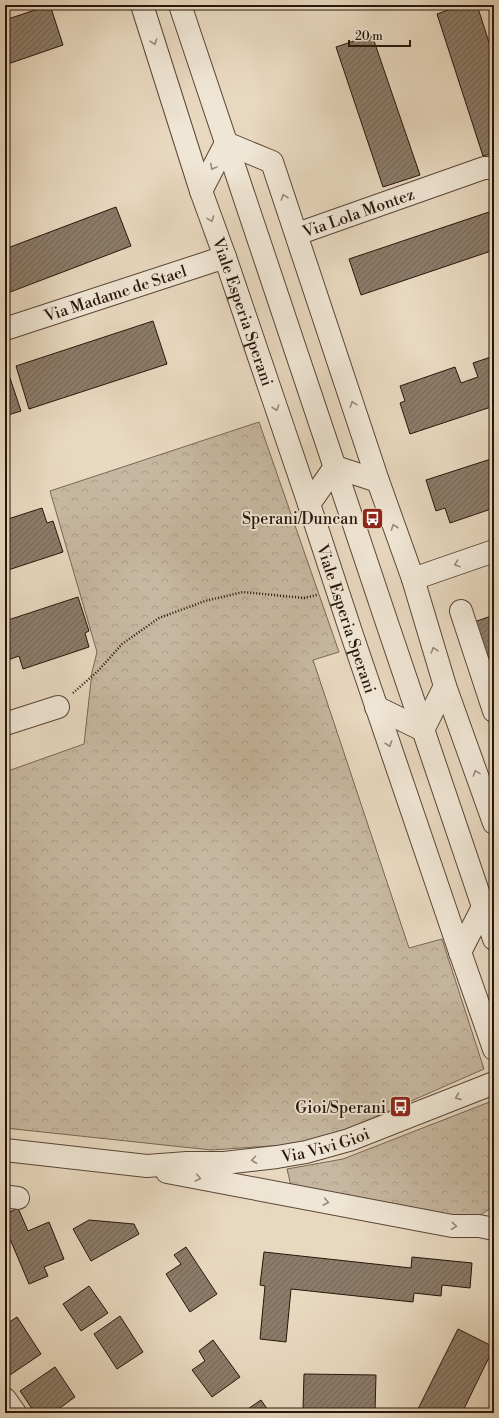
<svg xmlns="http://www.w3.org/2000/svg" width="499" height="1418" font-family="'Libre Bodoni',serif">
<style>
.forest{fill:url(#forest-crowns);stroke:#786656}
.building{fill:url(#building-hatch);stroke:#28160b}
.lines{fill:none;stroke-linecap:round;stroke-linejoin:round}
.minor-casing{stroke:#584638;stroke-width:24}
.path{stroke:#28160b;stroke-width:2.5;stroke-dasharray:1 2;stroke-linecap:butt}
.minor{stroke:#f0e6d5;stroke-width:22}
.oneway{stroke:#96887a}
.labels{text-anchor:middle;stroke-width:3.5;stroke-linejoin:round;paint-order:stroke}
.street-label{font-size:16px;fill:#28160b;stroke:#f0e6d5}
.poi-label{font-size:16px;fill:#28160b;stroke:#f0e6d5;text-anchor:end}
</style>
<defs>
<pattern id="forest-crowns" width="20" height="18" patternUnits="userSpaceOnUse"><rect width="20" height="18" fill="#c7b7a0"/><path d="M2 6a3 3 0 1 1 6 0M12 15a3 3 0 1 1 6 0" fill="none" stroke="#ab9d88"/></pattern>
<pattern id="building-hatch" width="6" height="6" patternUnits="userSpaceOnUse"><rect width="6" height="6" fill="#8c7b69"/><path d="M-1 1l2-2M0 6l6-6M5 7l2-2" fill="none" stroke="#726455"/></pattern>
</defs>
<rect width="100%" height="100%" fill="#e8d8bf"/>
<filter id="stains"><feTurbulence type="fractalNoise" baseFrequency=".005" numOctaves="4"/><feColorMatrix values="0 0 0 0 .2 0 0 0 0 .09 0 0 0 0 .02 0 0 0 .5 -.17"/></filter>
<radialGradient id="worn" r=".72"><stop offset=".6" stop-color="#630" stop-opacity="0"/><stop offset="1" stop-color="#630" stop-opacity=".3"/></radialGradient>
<g class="forest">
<polygon points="259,422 339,652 313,660 409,948 442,939 484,1069 334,1135 301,1144 211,1150 5,1128 5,772 84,744 92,672 97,652 50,491"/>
<polygon points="492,1101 494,1106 494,1206 482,1214 460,1219 291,1186 287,1169 343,1159"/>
</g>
<g class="building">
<polygon points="50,5 63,45 5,65 5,20"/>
<polygon points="462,5 477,5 494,58 494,153 483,156 437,14"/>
<polygon points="372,35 420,175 383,187 336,47"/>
<polygon points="116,207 131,246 5,294 5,249"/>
<polygon points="492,211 494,218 494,250 361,295 349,259"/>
<polygon points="153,321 167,364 29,409 16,366"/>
<polygon points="494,356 494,406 410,434 400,403 405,401 400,386 455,367 461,383 478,377 473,363"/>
<polygon points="5,369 7,369 21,411 5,416"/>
<polygon points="494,458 494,508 450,523 445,508 436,511 426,480"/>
<polygon points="42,508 47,523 53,521 63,552 5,571 5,520"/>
<polygon points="78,597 89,631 85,633 89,647 23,669 19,656 5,661 5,621"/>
<polygon points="494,615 494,670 491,671 474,622"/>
<polygon points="18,1208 28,1231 49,1222 64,1259 44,1267 48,1276 29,1284 10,1239 5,1241 5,1214"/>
<polygon points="89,1220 134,1224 139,1234 91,1261 73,1229"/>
<polygon points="186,1247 217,1294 190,1312 166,1274 181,1264 174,1255"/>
<polygon points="264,1252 411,1268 412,1257 472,1263 470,1288 442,1285 441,1296 414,1293 413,1302 291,1289 286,1342 260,1339 265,1286 260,1285"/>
<polygon points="89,1286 108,1313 81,1331 63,1304"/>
<polygon points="120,1316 143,1352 117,1369 94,1334"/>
<polygon points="17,1317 41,1354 7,1377 5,1373 5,1325"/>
<polygon points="458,1329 494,1347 462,1413 416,1413"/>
<polygon points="213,1340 240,1377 212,1397 192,1370 205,1361 199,1351"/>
<polygon points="55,1367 75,1397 53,1413 35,1413 20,1391"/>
<polygon points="304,1374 376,1375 375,1411 303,1409"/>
<polygon points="261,1400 270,1413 242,1413"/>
</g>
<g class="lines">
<defs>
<g id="minor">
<path id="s1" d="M142,5L201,191L225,257L309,504L352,635L460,952L494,1049"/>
<polyline points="180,5 387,623 494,939"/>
<polyline points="226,143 272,162 378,481 413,579 445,686 494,823"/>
<polyline points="201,191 226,143"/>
<path id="s2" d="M297,234L484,168H494"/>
<path id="s3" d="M5,329L225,257"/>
<polyline points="335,467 378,481"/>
<polyline points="309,504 335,467"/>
<polyline points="413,579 494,551"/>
<polyline points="461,611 494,711"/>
<polyline points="376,707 423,730"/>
<polyline points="5,724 58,707"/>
<polyline points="423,730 445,686"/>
<polyline points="460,952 483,907"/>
<path id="s4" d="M5,1150L147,1166L187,1163H224L277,1157L306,1152L349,1140L494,1083"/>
<polyline points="167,1172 452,1226 479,1226 494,1229"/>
<polyline points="5,1196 18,1198"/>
<polyline points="5,1399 15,1413"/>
</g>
</defs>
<use href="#minor" class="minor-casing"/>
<polyline class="path" points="73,693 99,670 122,644 159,618 205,601 243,592 304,598 317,595"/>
<use href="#minor" class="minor"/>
</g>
<defs><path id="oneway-chevron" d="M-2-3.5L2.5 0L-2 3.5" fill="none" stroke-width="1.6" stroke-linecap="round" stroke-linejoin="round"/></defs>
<g class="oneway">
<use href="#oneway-chevron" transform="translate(154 42) rotate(73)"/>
<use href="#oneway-chevron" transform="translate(213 167) rotate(118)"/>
<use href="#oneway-chevron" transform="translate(284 197) rotate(-109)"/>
<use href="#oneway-chevron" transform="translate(211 219) rotate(70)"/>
<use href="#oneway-chevron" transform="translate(353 404) rotate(-108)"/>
<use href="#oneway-chevron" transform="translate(276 408) rotate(71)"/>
<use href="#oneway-chevron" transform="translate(394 527) rotate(-109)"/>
<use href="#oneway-chevron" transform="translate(457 564) rotate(161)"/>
<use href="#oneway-chevron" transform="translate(434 650) rotate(-107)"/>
<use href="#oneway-chevron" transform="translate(389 744) rotate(71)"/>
<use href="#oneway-chevron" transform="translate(476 773) rotate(-110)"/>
<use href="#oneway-chevron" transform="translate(458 1097) rotate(159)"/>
<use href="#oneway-chevron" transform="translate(254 1160) rotate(173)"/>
<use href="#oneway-chevron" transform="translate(198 1178) rotate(11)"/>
<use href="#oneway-chevron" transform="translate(326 1202) rotate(11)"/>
<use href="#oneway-chevron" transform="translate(454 1226) rotate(6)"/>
</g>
<defs>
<symbol id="bus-square" viewBox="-11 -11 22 22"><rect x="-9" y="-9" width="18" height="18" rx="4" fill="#8f2418" stroke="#f0e6d5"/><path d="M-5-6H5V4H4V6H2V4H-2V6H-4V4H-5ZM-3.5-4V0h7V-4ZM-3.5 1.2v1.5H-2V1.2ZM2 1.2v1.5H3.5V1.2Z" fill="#fff"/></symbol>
</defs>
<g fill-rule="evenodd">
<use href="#bus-square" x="360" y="506" width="25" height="25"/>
<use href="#bus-square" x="388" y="1094" width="25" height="25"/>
</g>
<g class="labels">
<g class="street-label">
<text dy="6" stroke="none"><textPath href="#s2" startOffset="65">Via Lola Montez</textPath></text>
<text dy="6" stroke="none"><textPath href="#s3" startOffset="116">Via Madame de Stael</textPath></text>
<text dy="6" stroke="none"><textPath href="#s1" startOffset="323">Viale Esperia Sperani</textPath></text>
<text dy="6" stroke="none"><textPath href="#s1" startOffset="647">Viale Esperia Sperani</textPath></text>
<text dy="6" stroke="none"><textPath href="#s4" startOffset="323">Via Vivi Gioi</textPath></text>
</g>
<g class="poi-label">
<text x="358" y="524">Sperani/Duncan</text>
<text x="386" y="1113">Gioi/Sperani</text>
</g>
</g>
<rect width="499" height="1418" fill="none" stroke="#e8d8bf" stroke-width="20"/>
<rect x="6" y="6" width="487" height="1406" fill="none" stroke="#28160b" stroke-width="2"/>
<rect x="10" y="10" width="479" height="1398" fill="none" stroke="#28160b"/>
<path d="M349 40v6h61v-6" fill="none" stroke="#28160b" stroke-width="2"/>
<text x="355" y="40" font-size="12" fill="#28160b" stroke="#f0e6d5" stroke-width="3" paint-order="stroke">20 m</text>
<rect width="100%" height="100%" filter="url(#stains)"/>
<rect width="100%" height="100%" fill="url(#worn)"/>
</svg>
